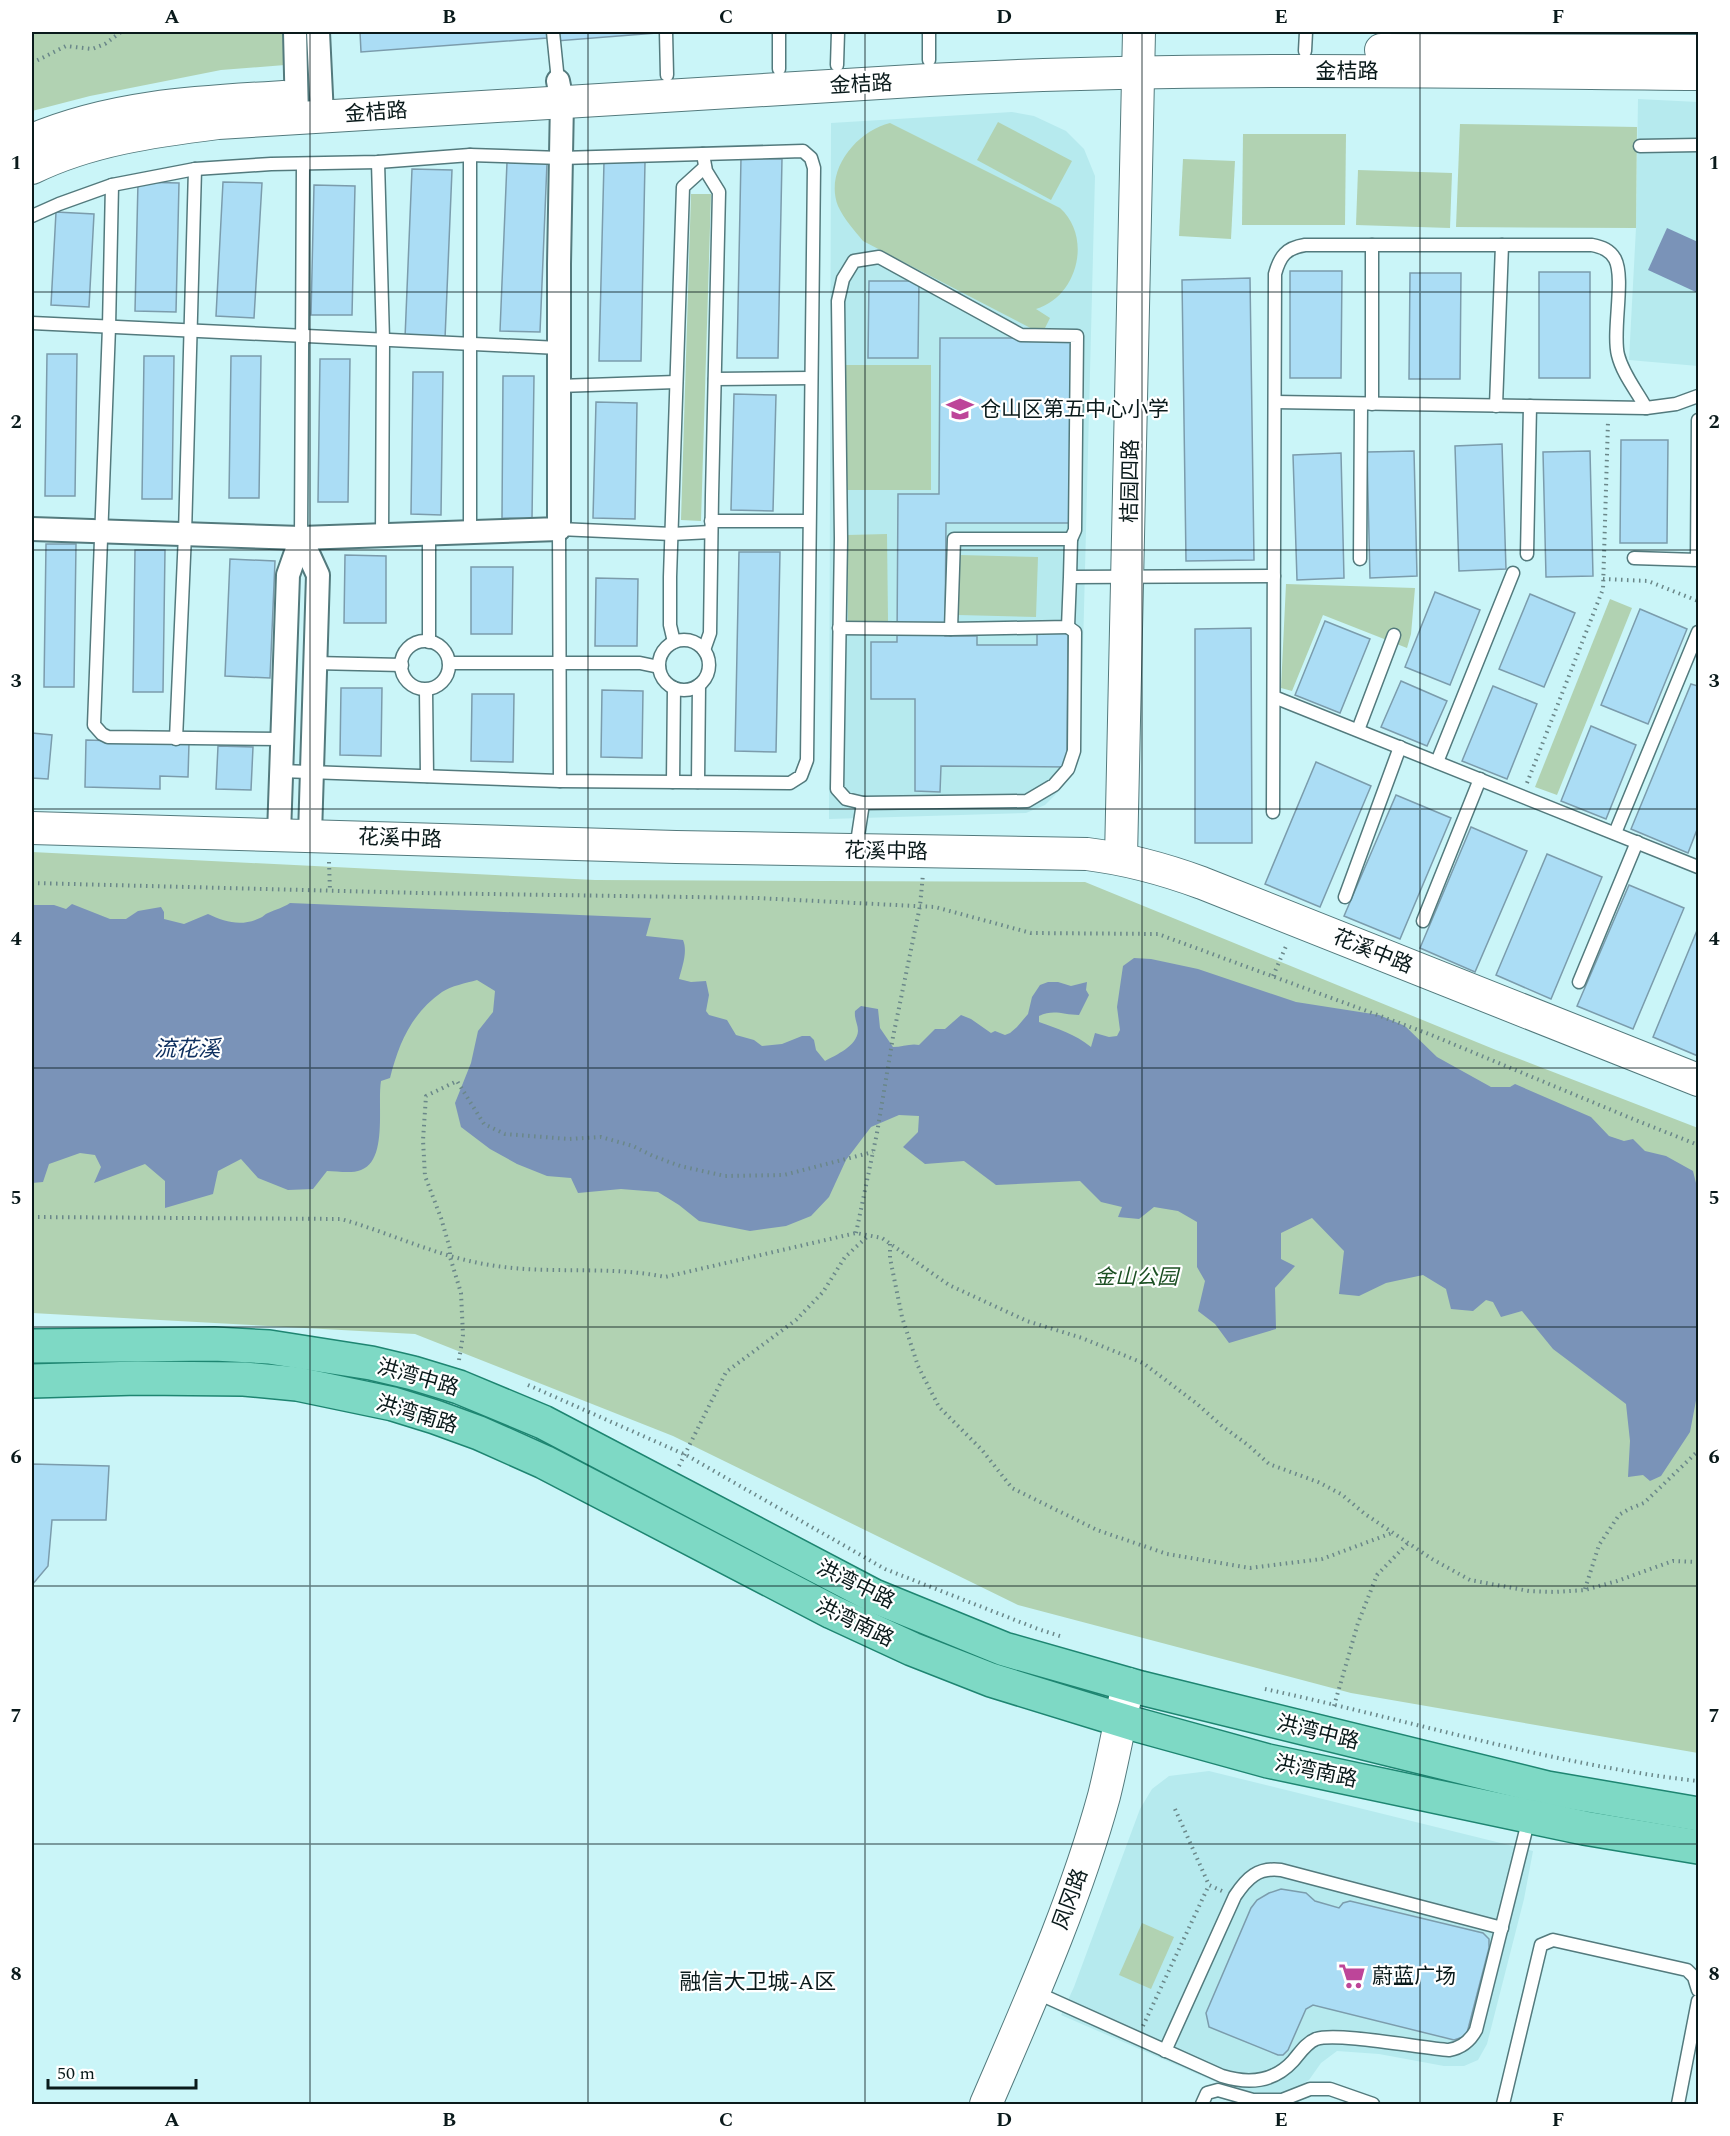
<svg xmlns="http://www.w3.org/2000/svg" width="1730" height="2136" font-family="Spectral,'Noto Sans SC',serif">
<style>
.built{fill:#b6eaee}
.green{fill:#b1d2b2}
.water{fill:#7a93b8}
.building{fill:#abddf5;stroke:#7b9cac;stroke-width:1.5}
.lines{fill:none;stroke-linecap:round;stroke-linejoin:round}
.lane-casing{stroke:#537a7d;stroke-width:15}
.street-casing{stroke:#537a7d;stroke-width:26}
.secondary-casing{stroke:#537a7d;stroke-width:34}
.primary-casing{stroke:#1e8571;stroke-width:36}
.path{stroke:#6a8789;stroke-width:4;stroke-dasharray:1.5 4.5;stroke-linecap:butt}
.lane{stroke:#fff;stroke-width:12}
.street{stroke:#fff;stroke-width:22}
.secondary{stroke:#fff;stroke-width:32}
.primary{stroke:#7ed9c5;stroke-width:33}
.grid{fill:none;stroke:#0a1a1b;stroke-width:1.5;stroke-opacity:0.55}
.labels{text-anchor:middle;stroke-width:4.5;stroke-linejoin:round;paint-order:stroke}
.street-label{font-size:21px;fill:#0a1a1b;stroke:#fff}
.poi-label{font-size:21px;fill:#0a1a1b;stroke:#fff;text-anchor:start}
.park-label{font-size:21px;font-style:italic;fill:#1c5023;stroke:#fff}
.water-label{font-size:22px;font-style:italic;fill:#103160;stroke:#fff}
.neighbourhood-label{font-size:22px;fill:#0a1a1b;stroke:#fff}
.neatline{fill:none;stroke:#0a1a1b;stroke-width:2}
.grid-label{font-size:20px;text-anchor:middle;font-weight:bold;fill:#0a1a1b}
</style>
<rect width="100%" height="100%" fill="#caf5f8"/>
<g class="built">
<polygon points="1638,99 1698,102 1698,366 1629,360 1636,228"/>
<polygon points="1012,112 1034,116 1066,131 1084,149 1095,176 1081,727 1077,755 1068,775 1058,792 1045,805 1026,813 829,819 831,123"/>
<polygon points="1209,1771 1533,1851 1524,1899 1487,2044 1478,2060 1464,2066 1444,2066 1379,2054 1337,2051 1321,2063 1309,2080 1290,2092 1248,2096 1061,2015 1074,1987 1140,1809 1152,1789 1169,1776"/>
</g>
<g class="green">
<polygon points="32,32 284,32 285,65 221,70 90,96 32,111"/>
<polygon points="998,122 1072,161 1051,200 977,160"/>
<path d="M890,123L1060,208C1093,238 1077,297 1036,309L1050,318L1042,334L863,241C854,230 844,219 838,206C824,170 857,131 890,123Z"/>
<polygon points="1460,124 1637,127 1636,228 1456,227"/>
<polygon points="1243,134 1346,134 1345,225 1242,225"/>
<polygon points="1183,159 1235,161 1231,239 1179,236"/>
<polygon points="1358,170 1452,173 1450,228 1356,225"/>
<polygon points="691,194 711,194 701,521 681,520"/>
<rect x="846" y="365" width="85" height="125"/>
<polygon points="887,534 888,621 848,621 847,535"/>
<polygon points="960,555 1038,557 1036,617 958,615"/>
<polygon points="1286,584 1415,588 1411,634 1407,648 1323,615 1292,691 1281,688"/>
<polygon points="1610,599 1632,608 1557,795 1535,787"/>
<polygon points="32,852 595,880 1085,882 1496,1050 1698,1128 1698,1753 1351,1693 1018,1605 673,1436 415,1334 32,1313"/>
<polygon points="1142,1923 1174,1937 1151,1989 1119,1975"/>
</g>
<g class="water">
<polygon points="1667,228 1698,242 1698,293 1648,270"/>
<path d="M290,903L651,918L646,936L683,940C688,952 682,967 679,979L691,982L706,981L709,995L706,1011L709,1015L727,1020L736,1035L754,1040L762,1046L782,1044L802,1036H810L814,1040L816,1050L825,1061C836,1055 857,1046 858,1031C858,1024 854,1019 855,1011L861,1006L878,1009L880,1028L893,1047C902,1047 911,1043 919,1045L935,1029H945L961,1015L971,1019L991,1033L995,1031L1005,1035L1010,1033L1017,1027L1028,1014L1032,997L1040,985L1048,982H1058L1071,986L1087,982L1086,990L1089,995L1079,1015C1063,1015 1054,1009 1039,1016V1022C1058,1029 1075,1034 1091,1047L1095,1033L1109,1037L1117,1036L1120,1030L1117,1007L1123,966L1134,958L1151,959L1198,969L1296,1002L1379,1015L1405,1026L1437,1057L1491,1087H1510L1515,1084L1591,1117L1609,1136L1624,1141L1633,1139L1645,1151L1666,1156L1693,1171L1696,1183L1698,1185V1390L1690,1432L1661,1476L1650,1481L1643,1475L1628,1477L1630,1441L1626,1404L1553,1349L1522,1311L1501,1317L1493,1302L1486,1300L1473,1311L1451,1309L1446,1289L1423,1275L1386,1283L1359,1296L1339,1294L1344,1251L1312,1218L1281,1233V1259L1295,1266L1275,1288L1276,1329L1229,1343L1215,1324L1198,1311L1205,1281L1197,1267V1222L1178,1211L1154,1207L1139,1219L1118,1217L1122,1207L1101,1202L1080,1181L996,1185L964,1161L925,1164L903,1147L918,1132L919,1116L899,1115L871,1127L846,1160L829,1197L811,1216L786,1226L750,1231L699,1221L679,1205L658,1192L621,1189L578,1193L571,1178L547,1176L517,1164L490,1149L461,1127L455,1103L471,1063L478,1031L493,1012L495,991L477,980C466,983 451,986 442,992C411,1014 399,1043 390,1078L381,1081C377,1105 388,1160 361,1170C351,1174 337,1171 327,1171L313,1189L288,1190L258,1178L241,1159L218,1171L213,1194L165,1208V1181L145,1164L94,1183L101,1167L95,1155L80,1153L49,1164L43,1182L32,1183V905H54L66,909L72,904L110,919H126L138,911L161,907L164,912V919L184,924L208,914C225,922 241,927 260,918C263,917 265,914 268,913C276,909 283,908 290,903Z"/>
</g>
<g class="building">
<polygon points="360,32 547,32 547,38 361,52"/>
<polygon points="556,32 656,32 656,33 556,41"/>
<polygon points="741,158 782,159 778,358 737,358"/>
<polygon points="507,162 547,163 540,332 500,331"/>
<polygon points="604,162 645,162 641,361 599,361"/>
<polygon points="412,169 452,170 445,339 405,338"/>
<polygon points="138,182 179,183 176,312 135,311"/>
<polygon points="223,182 262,183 254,318 216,316"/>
<polygon points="314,185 355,186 352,315 311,315"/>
<polygon points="56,212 94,214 89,307 51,305"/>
<polygon points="1290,271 1342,271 1341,378 1290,378"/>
<rect x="1539" y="272" width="51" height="106"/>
<polygon points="1410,273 1461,273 1460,379 1409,379"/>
<polygon points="1250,278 1254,560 1186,561 1182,280"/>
<polygon points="869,281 919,281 918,358 868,358"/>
<polygon points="940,338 1072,338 1071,523 946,523 945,636 977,636 977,645 1037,645 1037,632 1068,632 1067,767 941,766 940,792 915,791 915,699 871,699 871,642 897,642 898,494 939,494"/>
<polygon points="47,354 77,354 75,496 45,496"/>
<polygon points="144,356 174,356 172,499 142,499"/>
<polygon points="231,356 261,356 259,498 229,498"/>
<polygon points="320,359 350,359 348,502 318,502"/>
<polygon points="413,372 443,372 441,515 411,514"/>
<polygon points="503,376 534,376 532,519 502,518"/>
<polygon points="734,394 776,395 773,511 731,510"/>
<polygon points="596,402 637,403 635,519 593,518"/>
<polygon points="1621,440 1668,440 1667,543 1620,543"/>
<polygon points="1502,444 1506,569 1459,571 1455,446"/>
<polygon points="1414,451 1417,576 1370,578 1367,452"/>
<polygon points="1590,451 1593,576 1546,577 1543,452"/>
<polygon points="1341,453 1344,578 1297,580 1293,455"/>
<polygon points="46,544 76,544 74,687 44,687"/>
<polygon points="135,550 165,550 163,692 133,692"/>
<polygon points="739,552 780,552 776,752 735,751"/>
<polygon points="345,555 386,556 386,623 344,623"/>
<polygon points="230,559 275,561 270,678 225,676"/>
<polygon points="471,567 513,567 512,634 471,634"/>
<polygon points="596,578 638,579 637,646 595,646"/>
<polygon points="1435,592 1480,610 1450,685 1405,667"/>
<polygon points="1530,594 1575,613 1544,687 1499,669"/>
<polygon points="1640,609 1687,629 1648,724 1601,705"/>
<polygon points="1325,621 1370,639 1340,713 1295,695"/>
<polygon points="1251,628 1252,843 1195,843 1195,629"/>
<polygon points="1401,681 1447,701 1427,746 1381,727"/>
<polygon points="1691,684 1698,686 1698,827 1688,853 1631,829"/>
<polygon points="1493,686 1537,704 1507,779 1462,761"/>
<polygon points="341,688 382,688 381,756 340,755"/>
<polygon points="602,690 643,691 642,758 601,757"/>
<polygon points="472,694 514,694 513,762 471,761"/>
<polygon points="1591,726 1636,745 1606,819 1561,801"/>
<polygon points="32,733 52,735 48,779 32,778"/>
<polygon points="86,740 189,743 188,777 160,776 160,789 85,787"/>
<polygon points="218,746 253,747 251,790 216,789"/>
<polygon points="1316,762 1371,786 1320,907 1265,884"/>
<polygon points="1396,795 1451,818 1400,939 1344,916"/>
<polygon points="1471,827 1527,851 1475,972 1420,948"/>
<polygon points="1547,854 1602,877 1551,999 1496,975"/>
<polygon points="1629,885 1684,908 1633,1029 1577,1006"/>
<polygon points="1698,928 1698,1056 1653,1037"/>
<polygon points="32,1464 109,1466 106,1520 52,1520 48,1566 32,1585"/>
<polygon points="1281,1889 1306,1893 1315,1901 1339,1908 1343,1903 1350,1901 1483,1933 1489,1939 1489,1948 1467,2033 1463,2037 1454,2040 1313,2005 1306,2009 1288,2050 1283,2055 1278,2055 1209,2027 1206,2013 1251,1908 1257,1900 1269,1893"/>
</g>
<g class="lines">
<defs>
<g id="lane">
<polyline points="553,32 558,81"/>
<polyline points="666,32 667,75"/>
<polyline points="779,32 779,69"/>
<polyline points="929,32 929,60"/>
<polyline points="1305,51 1306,32"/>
<polyline points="837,65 838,32"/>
<polyline points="1640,146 1698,145"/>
<polyline points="703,154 706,171 719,192 712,495 710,633 704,650"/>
<polyline points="378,162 383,340 382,535"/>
<polyline points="112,185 109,327 94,725 102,734 108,737 282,739"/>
<polyline points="32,216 59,204 112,185 195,169 271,164 378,162 470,155 561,158 803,151 811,158 814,168 807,760 801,776 790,783 560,781 281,771"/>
<polyline points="1372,245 1372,404"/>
<polyline points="32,323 559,348"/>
<polyline points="715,379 811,378"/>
<polyline points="559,386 676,382"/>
<polyline points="1275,402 1646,408 1676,404 1698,396"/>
<polyline points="1496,406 1502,245"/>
<polyline points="711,521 808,521"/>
<polyline points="470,532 470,155"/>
<polyline points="429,534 429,642"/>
<polyline points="301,538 303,164"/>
<polyline points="1527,554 1530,406"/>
<polyline points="1634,558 1697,560 1698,420"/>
<polyline points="1360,559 1361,404"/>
<polyline points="1070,577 1068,627 951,629 954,539 1071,539 1070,577 1274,576"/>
<polyline points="1068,627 1075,632 1074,751 1068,769 1054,785 1027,801 863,803 846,799 837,789 841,539 838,301 843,279 854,261 879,257 1021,335 1077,336 1075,530 1071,539"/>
<polyline points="839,628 951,629"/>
<circle cx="684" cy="665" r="25"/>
<circle cx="425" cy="665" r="24"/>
<polyline points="674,642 670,625 670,577 683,187 705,167"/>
<polyline points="315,663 402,665"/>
<polyline points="449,663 640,663 659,667"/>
<polyline points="426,690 427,776"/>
<polyline points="1274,697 1698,867"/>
<polyline points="1358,730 1394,635"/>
<polyline points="176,739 185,534 195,169"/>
<polyline points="1437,762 1513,573"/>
<polyline points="560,781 559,529 672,534 711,532"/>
<polyline points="673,782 674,688"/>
<polyline points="698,782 699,685"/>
<path d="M1273,812L1275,274C1280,256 1286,248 1305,245H1592C1602,247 1610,250 1615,259C1625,278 1612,332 1618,355C1623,375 1637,391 1646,408"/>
<polyline points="1615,833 1698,632"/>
<polyline points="856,849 863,803"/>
<polyline points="1345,897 1400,747"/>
<polyline points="1423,921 1480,779"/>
<polyline points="1579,982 1637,842"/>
<path d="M1035,1992L1222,2076C1248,2084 1273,2083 1293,2061C1300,2053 1306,2043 1316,2039C1337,2032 1421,2048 1449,2050C1462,2048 1470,2041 1476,2030L1529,1818"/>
<path d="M1165,2051L1235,1896C1247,1878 1258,1867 1281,1870L1502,1928"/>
<polyline points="1202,2104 1207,2093 1218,2090 1253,2100 1282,2100 1310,2089 1330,2089 1373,2104"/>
<polyline points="1503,2104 1541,1945 1553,1940 1687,1970 1694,1977 1698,1990"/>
<polyline points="1678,2104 1698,2001"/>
</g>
<g id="street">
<polyline points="295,32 297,117"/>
<polyline points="318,32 322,116"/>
<polyline points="32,529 301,538 559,529 559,264 562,101 558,81"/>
<polyline points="301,538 318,575 310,835"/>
<polyline points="279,834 288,575 301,538"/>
</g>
<g id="secondary">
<polyline points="1381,50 1698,51"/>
<path d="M32,140C113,106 196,102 283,97"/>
<path d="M32,168C89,140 154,131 218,123L929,80C1185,66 1442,72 1698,74"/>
<path d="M32,828L676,847L1087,854C1127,859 1164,869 1202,883L1698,1080"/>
<polyline points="1121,858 1139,32"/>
<path d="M986,2104C1029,2004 1075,1902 1104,1796C1113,1760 1120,1722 1128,1684"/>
</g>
<g id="primary">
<polyline points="32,1346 214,1344 269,1347 371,1363 413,1373 459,1387 543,1422 874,1596 1004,1649 1141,1688 1547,1788 1698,1814"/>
<polyline points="32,1381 138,1378 244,1379 297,1384 393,1404 435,1417 479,1433 544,1462 832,1612 912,1649 991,1680 1134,1724 1268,1761 1584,1828 1698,1847"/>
</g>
</defs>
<use href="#lane" class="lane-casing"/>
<use href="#street" class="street-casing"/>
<use href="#secondary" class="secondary-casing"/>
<use href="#primary" class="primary-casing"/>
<g class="path">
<polyline points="32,63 66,46 92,49 105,44 121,32"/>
<polyline points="1603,579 1648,581 1698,601"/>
<polyline points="1527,783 1603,589 1608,421"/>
<polyline points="329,862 330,891"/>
<polyline points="32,883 420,893 757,898 935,907 1031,933 1158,934 1429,1034 1633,1119 1698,1145"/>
<polyline points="1273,976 1287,944"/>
<path d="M32,1217L341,1219C391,1233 438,1257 490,1265C548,1275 608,1265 665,1277L856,1233L882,1238L949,1285L1027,1321L1082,1338L1143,1363L1196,1403L1222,1426L1248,1445L1269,1464L1318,1482L1341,1494L1365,1514L1432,1559L1470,1580L1529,1591L1555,1592L1585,1590L1617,1581L1673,1561L1698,1562"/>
<polyline points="856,1233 877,1133 893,1037 920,906 923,874"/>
<polyline points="890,1244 890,1258 902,1317 918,1366 939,1407 982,1450 1012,1488 1097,1530 1167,1554 1250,1568 1322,1559 1392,1533"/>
<polyline points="459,1360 463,1335 461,1293 450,1257 450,1249 441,1218 425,1176 423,1140 426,1096 457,1081 484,1124 505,1134 569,1139 601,1137 633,1146 653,1156 680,1166 725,1176 784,1175 873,1152"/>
<polyline points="528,1385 686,1455 885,1569 1038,1629 1063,1637"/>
<polyline points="679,1466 726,1372 796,1320 823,1292 845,1257 868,1236"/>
<polyline points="1585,1589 1599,1545 1619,1515 1629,1509 1644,1503 1698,1451"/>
<path d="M1265,1689C1409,1720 1553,1765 1698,1781"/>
<polyline points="1334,1706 1358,1623 1377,1575 1408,1543"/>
<polyline points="1175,1809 1209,1885 1222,1891"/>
<polyline points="1143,2026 1209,1885"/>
</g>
<use href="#lane" class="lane"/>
<use href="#street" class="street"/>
<use href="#secondary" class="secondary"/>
<use href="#primary" class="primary"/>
</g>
<path class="grid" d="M310,32V2104M588,32V2104M865,32V2104M1142,32V2104M1420,32V2104M32,292H1698M32,550H1698M32,809H1698M32,1068H1698M32,1327H1698M32,1586H1698M32,1844H1698"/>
<defs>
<symbol id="school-bare" viewBox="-9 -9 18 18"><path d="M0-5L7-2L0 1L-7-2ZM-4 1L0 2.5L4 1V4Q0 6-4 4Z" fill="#bd4599" stroke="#fff" stroke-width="2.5" paint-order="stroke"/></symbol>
<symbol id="supermarket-bare" viewBox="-9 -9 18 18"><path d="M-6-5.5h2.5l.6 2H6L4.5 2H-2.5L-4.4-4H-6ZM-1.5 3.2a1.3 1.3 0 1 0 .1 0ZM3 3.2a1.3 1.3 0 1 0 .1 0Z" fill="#bd4599" stroke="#fff" stroke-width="2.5" paint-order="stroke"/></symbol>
</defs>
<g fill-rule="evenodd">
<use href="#school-bare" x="941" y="390" width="38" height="38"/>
<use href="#supermarket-bare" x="1333" y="1957" width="38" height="38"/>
</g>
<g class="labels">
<g class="street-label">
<text x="1347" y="78">金桔路</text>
<text transform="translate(861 84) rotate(-3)" y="7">金桔路</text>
<text transform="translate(376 112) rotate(-4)" y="7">金桔路</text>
<text transform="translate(1130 481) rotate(-89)" y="7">桔园四路</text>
<text transform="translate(400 838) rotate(2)" y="7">花溪中路</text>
<text transform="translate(886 851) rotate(1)" y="7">花溪中路</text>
<text transform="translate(1373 951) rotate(22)" y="7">花溪中路</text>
<text transform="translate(418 1377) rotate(16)" y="7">洪湾中路</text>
<text transform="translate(417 1414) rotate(17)" y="7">洪湾南路</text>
<text transform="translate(856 1584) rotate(26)" y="7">洪湾中路</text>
<text transform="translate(855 1622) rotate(26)" y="7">洪湾南路</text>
<text transform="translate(1318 1732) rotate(14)" y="7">洪湾中路</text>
<text transform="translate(1316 1771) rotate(12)" y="7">洪湾南路</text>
<text transform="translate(1070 1899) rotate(-70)" y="7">凤冈路</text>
</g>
<g class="poi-label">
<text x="980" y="416">仓山区第五中心小学</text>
<text x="1372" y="1983">蔚蓝广场</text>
</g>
<g class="park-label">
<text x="1136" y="1284">金山公园</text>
</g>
<g class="water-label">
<text x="187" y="1056">流花溪</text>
</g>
<g class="neighbourhood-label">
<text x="758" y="1989">融信大卫城-A区</text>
</g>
</g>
<rect width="1730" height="2136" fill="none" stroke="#ffffff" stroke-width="66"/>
<path d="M48 2079v9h148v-9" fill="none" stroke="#0a1a1b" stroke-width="3"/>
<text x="57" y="2079" font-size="18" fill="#0a1a1b" stroke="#ffffff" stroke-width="4.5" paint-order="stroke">50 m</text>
<rect x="33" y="33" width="1664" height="2070" class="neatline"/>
<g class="grid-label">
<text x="172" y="23">A</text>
<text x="449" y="23">B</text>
<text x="726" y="23">C</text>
<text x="1004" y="23">D</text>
<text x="1281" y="23">E</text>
<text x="1558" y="23">F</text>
<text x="16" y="169">1</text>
<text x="1714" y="169">1</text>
<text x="16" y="428">2</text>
<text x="1714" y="428">2</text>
<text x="16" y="687">3</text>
<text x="1714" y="687">3</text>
<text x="16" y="945">4</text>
<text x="1714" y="945">4</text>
<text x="16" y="1204">5</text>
<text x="1714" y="1204">5</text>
<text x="16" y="1463">6</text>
<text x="1714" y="1463">6</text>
<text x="16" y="1722">7</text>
<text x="1714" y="1722">7</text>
<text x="16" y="1980">8</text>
<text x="1714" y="1980">8</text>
<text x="172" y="2126">A</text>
<text x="449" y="2126">B</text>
<text x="726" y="2126">C</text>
<text x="1004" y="2126">D</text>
<text x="1281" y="2126">E</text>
<text x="1558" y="2126">F</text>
</g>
</svg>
